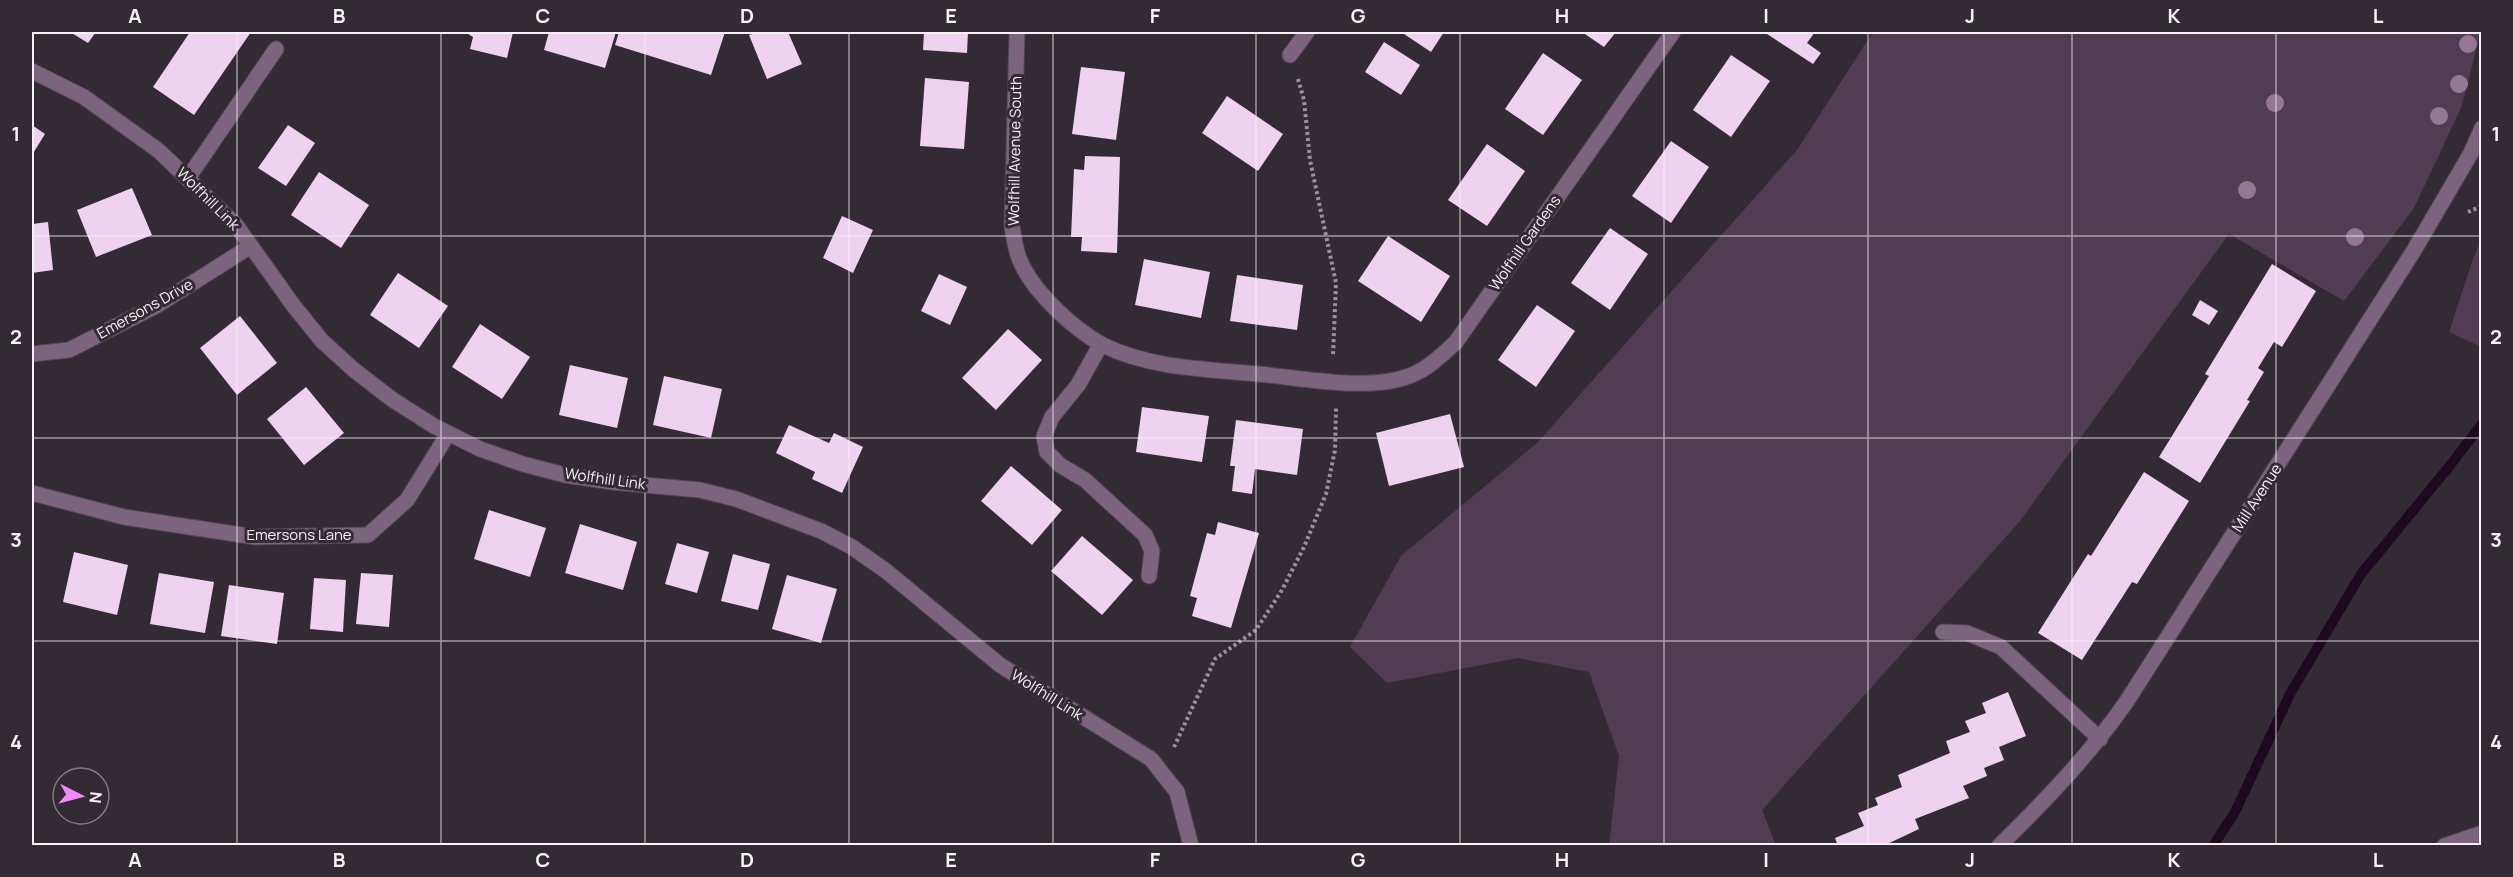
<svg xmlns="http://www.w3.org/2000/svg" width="2513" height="877" font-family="Manrope,sans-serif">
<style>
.green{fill:#503d51}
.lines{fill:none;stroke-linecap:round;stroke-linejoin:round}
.stream{stroke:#1d0a1e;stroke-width:10}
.building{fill:#eed2ef}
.minor-casing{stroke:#4f474f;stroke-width:17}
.path{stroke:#999299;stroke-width:4;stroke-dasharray:3 3;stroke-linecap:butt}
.minor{stroke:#7d647e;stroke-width:15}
.tree{fill:#937794}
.grid{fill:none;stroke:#f8f2f8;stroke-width:1.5;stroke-opacity:0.55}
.labels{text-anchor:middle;stroke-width:6;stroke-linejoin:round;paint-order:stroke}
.street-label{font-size:15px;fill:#f8f2f8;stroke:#332b33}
.neatline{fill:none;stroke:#f8f2f8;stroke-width:2}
.grid-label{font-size:20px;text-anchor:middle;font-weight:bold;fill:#f8f2f8}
</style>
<rect width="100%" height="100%" fill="#332b33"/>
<g class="green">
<polygon points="1873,32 2481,32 2461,108 2414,208 2344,301 2229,234 2020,521 1762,810 1776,845 1609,845 1619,756 1589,672 1518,658 1387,683 1350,647 1401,556 1537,443 1797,150"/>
<polygon points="2481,240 2482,347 2481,347 2449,332 2474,256"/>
</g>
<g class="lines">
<polyline class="stream" points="2213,846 2235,812 2290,694 2361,574 2448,468 2482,424"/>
</g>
<g class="building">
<polygon points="70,32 96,32 88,43"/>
<polygon points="190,32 251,32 194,115 153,87"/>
<polygon points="465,32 513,32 507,58 470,49 473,37"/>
<polygon points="549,32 616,32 605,68 544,50"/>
<polygon points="619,32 725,32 711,75 615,45"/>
<polygon points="758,32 788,32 802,64 767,79 749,35"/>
<polygon points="924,32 968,32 967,53 923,50"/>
<polygon points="1401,32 1444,32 1431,52"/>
<polygon points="1582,32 1616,32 1604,47"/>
<polygon points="1764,32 1815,32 1807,43 1821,53 1813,64"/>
<polygon points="1384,42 1420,65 1401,95 1365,72"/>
<polygon points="1543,53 1582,80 1543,135 1505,109"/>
<polygon points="1731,55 1770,81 1731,137 1693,110"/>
<polygon points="1081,67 1125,72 1116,140 1072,134"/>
<polygon points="925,78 969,82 964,149 920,146"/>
<polygon points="1227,96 1283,134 1258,171 1202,133"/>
<polygon points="32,125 45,134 32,155"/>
<polygon points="288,125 315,143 286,186 258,168"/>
<polygon points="1671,141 1709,167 1671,223 1632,196"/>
<polygon points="1487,144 1525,171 1487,226 1448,200"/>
<polygon points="1085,156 1120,157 1117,253 1081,251 1082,237 1071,237 1074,169 1084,170"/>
<polygon points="319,172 369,205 341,248 291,215"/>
<polygon points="132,188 152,235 96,257 77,210"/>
<polygon points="842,216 873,230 853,273 823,258"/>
<polygon points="48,222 53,270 32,273 32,224"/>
<polygon points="1610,228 1648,254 1610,310 1571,283"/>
<polygon points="1388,236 1450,276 1421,322 1358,281"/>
<polygon points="1144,259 1210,272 1201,318 1135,305"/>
<polygon points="2272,264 2316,291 2282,347 2274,342 2258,368 2264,372 2247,400 2250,401 2200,483 2159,457 2209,376 2205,374"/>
<polygon points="398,273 448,306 419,348 370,315"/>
<polygon points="939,274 967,287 950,325 921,311"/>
<polygon points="1237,275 1303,285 1297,330 1230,321"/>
<polygon points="2200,300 2218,311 2209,325 2192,315"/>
<polygon points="1537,305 1575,331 1536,387 1498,360"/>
<polygon points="240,316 277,363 237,395 200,348"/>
<polygon points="480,324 530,357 502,399 452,367"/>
<polygon points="1008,329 1042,360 996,410 962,378"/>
<polygon points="570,365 628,378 617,428 559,415"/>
<polygon points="664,376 722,389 711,438 653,425"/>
<polygon points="306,387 344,433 304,465 267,419"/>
<polygon points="1142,407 1209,416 1202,462 1136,452"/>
<polygon points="1450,414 1464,467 1389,486 1376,433"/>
<polygon points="1236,420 1303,429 1297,475 1255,469 1252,494 1232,491 1235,466 1230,466"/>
<polygon points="789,425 829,443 834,433 863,447 842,493 812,479 815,472 776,453"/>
<polygon points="1011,466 1062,510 1032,545 981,501"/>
<polygon points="2144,472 2189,501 2137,584 2132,582 2082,660 2038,633 2088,554 2091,556"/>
<polygon points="489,510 546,528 530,577 474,559"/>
<polygon points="1218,522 1259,533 1231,628 1192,616 1197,598 1190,596 1207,533 1215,535"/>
<polygon points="580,524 637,542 623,590 565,573"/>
<polygon points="1082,536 1133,580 1102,615 1051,571"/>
<polygon points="677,543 709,552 697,593 665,584"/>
<polygon points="74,552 128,565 117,615 63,602"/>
<polygon points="733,554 770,564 758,610 721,601"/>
<polygon points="159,573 214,582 205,633 150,624"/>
<polygon points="361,573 393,575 389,627 356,624"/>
<polygon points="787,575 837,589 821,643 772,629"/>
<polygon points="314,578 346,580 343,632 310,629"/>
<polygon points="229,585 284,593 277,644 221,636"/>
<polygon points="2008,692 2026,736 1999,747 2004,760 1984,768 1987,776 1963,786 1969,798 1915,819 1919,829 1883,846 1838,846 1835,838 1864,826 1858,813 1878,805 1875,798 1902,787 1898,775 1950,753 1946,741 1970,732 1965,721 1986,713 1982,703"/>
</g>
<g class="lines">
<defs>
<g id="minor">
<path d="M1017,32L1012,226C1014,237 1015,248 1019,258C1031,290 1073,329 1103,345C1153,370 1214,369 1268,375C1308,379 1371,391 1409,376C1428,369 1442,355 1456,342L1673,32"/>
<polyline points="1290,55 1307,32"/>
<polyline points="32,71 84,97 159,151 236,225 293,305 322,341 354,370 393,400 434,426 480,449 523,464 565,475 612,482 700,490 736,499 821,531 852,547 886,571 1000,665 1151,759 1177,792 1191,846"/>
<polyline points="188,178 276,49"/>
<polyline points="1101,344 1078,385 1052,417 1044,436 1047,452 1060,465 1085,480 1145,535 1152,551 1149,576"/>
<polyline points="32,354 69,350 156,306 251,246"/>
<polyline points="32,493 124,517 255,537 368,535 407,500 448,434"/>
<polyline points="1943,632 1967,633 2001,647 2100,739"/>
<path d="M1999,846C2046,800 2090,754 2127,701L2413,252L2471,153L2482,128"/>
<polyline points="2444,846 2482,833"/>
</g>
</defs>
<use href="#minor" class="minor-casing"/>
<g class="path">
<polyline points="1298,79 1304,100 1310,160 1336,283 1333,356"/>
<polyline points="2468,212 2482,206"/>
<polyline points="1174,747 1215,659 1256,630 1282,590 1304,547 1326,494 1335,450 1336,408"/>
</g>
<use href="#minor" class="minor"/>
</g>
<g class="tree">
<circle cx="2468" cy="44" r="9"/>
<circle cx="2459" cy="84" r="9"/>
<circle cx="2275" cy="103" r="9"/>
<circle cx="2439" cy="116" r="9"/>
<circle cx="2247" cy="190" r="9"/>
<circle cx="2355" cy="237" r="9"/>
</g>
<path class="grid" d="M237,32V846M441,32V846M645,32V846M849,32V846M1053,32V846M1256,32V846M1460,32V846M1664,32V846M1868,32V846M2072,32V846M2276,32V846M32,236H2482M32,438H2482M32,641H2482"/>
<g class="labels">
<g class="street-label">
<text transform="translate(1015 151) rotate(-89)" y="5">Wolfhill Avenue South</text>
<text transform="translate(208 199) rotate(45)" y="5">Wolfhill Link</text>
<text transform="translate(1525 243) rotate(-55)" y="5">Wolfhill Gardens</text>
<text transform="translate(145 309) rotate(-29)" y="5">Emersons Drive</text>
<text transform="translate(605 479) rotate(8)" y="5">Wolfhill Link</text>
<text transform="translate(2257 498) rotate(-57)" y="5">Mill Avenue</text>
<text x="299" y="540">Emersons Lane</text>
<text transform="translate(1047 695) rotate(32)" y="5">Wolfhill Link</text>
</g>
</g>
<rect width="2513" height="877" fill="none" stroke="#332b33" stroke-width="66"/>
<g transform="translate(81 796) rotate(96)"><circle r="28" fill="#332b33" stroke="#827b82" stroke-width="1.5"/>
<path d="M0-4.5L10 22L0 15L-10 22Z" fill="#f08bf6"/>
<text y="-9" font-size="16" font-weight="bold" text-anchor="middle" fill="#f8f2f8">N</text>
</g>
<rect x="33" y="33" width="2447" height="811" class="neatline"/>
<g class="grid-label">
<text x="135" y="23">A</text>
<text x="339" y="23">B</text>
<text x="543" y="23">C</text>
<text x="747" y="23">D</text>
<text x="951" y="23">E</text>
<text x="1155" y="23">F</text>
<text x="1358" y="23">G</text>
<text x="1562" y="23">H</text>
<text x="1766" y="23">I</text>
<text x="1970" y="23">J</text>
<text x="2174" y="23">K</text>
<text x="2378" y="23">L</text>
<text x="16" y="141">1</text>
<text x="2496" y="141">1</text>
<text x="16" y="344">2</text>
<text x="2496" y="344">2</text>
<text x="16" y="547">3</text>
<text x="2496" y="547">3</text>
<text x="16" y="749">4</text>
<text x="2496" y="749">4</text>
<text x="135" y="867">A</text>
<text x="339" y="867">B</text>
<text x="543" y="867">C</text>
<text x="747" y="867">D</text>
<text x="951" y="867">E</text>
<text x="1155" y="867">F</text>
<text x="1358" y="867">G</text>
<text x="1562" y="867">H</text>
<text x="1766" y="867">I</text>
<text x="1970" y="867">J</text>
<text x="2174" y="867">K</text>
<text x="2378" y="867">L</text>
</g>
</svg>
